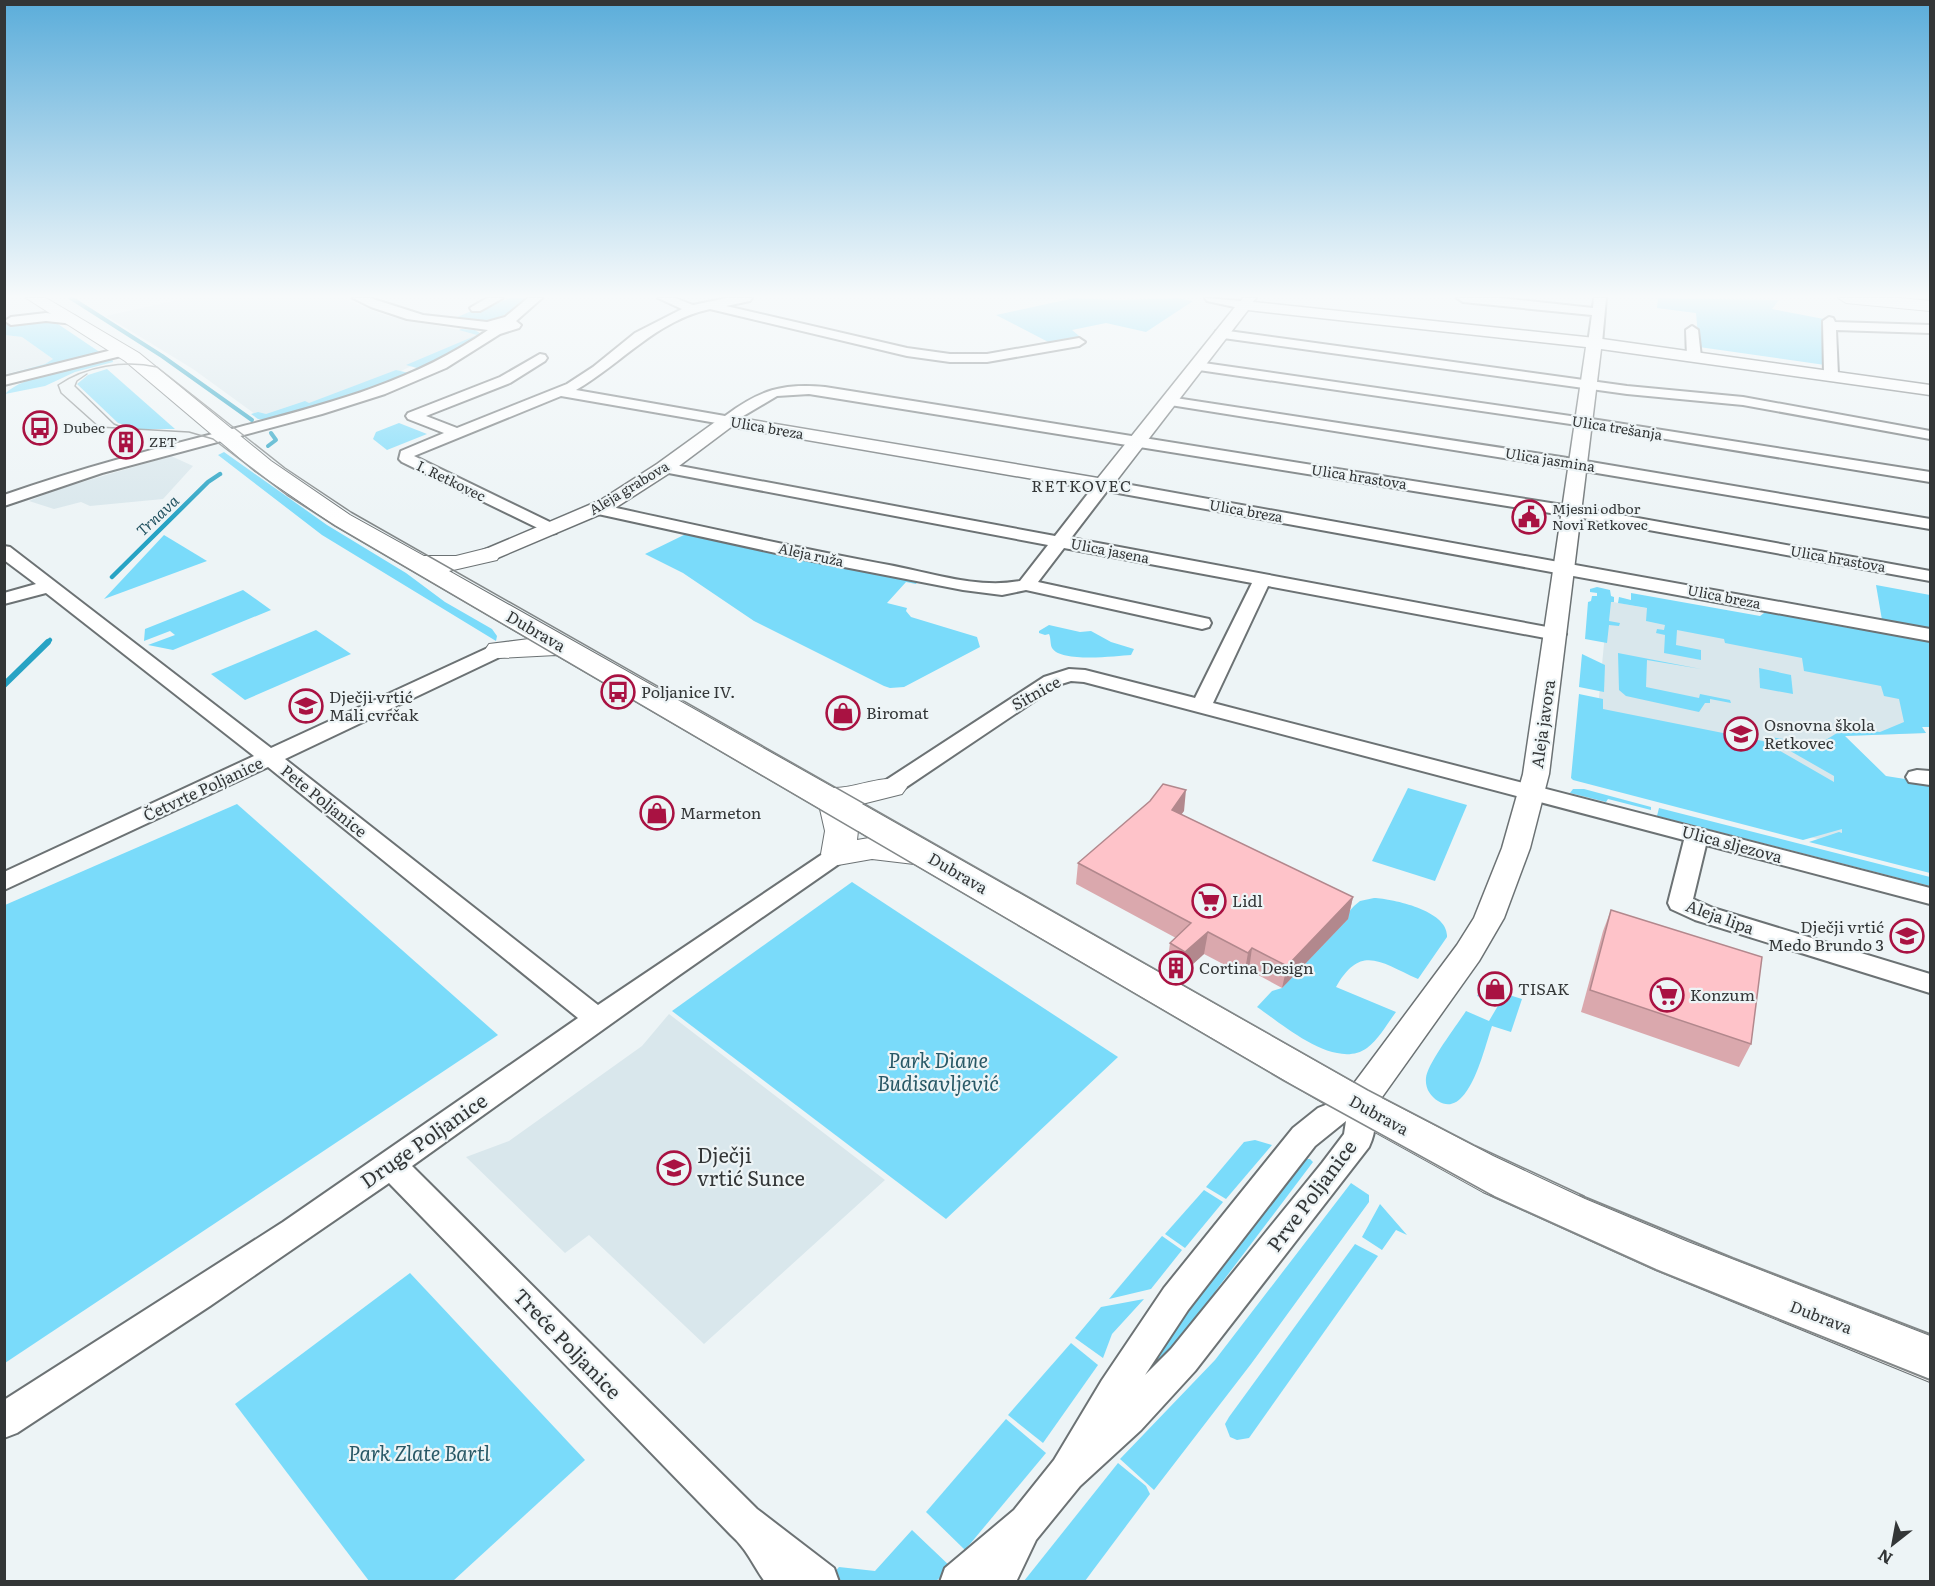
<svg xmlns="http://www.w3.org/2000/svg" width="1935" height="1586" font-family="Literata,serif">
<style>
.built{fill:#d9e7ec}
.green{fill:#7adbfa}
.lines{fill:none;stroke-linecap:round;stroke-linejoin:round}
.stream-far2{stroke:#27a3c4;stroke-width:4}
.stream-far1{stroke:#27a3c4;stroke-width:4.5}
.stream{stroke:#27a3c4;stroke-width:6}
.minor-casing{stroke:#6c7274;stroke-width:4}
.tertiary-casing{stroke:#6c7274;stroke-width:3}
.secondary-casing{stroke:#6c7274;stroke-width:2}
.minor{fill:#fff;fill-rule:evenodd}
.tertiary{fill:#fff;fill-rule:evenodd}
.secondary{fill:#fff;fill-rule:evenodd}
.tram-far1{stroke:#838889;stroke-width:1.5}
.tram{stroke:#838889;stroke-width:2}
.wall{fill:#daa8ad}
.shaded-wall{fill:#b2888d}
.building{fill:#fec3c9;stroke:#b2888d;stroke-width:1.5}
.labels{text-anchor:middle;stroke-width:4.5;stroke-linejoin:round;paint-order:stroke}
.far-poi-label{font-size:14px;fill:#333637;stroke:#edf4f6;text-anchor:start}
.far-street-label{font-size:14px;fill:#333637;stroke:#edf4f6}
.far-water-label{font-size:15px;font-style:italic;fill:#225260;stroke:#edf4f6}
.far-quarter-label{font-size:16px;letter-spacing:1.5px;fill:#333637;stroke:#edf4f6}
.street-label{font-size:16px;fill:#333637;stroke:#edf4f6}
.poi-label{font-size:16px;fill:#333637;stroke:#edf4f6;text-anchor:start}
.near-park-label{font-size:20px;font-style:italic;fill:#285866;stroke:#edf4f6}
.near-street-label{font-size:20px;fill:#333637;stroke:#edf4f6}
.near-poi-label{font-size:20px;fill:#333637;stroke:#edf4f6;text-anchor:start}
</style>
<rect width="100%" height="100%" fill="#edf4f6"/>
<g class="built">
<polygon points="186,298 341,298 387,316 480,334 386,378 300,407 259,417 193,369 106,316"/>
<polygon points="5,335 22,337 53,359 45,364 5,374"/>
<polygon points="171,456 193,466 163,499 90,506 81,502 54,509 29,501 55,490"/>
<polygon points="1608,601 1847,645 1930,727 1922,727 1926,733 1845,736 1882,776 1930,783 1930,867 1591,782"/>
<polygon points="669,1014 885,1180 704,1344 589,1235 565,1253 466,1157 509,1141 642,1046"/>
</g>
<g class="green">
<path d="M510,298H527C498,324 490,321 453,319L494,301L500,302Z"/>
<polygon points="1074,298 1118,300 1178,298 1193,301 1146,332 1106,323 1072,330 1084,340 1056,346 996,315"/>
<polygon points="1658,298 1779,300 1772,309 1824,319 1825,365 1699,347 1696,313 1657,308"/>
<polygon points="52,320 101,353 5,379 5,375 45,364 53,359 22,337 5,335 4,325 24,321"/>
<polygon points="461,329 475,330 483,335 426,366 417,368 406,365 477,335 459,330"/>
<path d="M112,358L113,362L75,372L45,386L5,394C20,377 87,361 112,358Z"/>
<polygon points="107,369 175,429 137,429 118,423 77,384 88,375"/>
<polygon points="396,370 409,373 355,395 270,420 258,419 251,414 258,412 266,414 305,401 309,403"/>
<polygon points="399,423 427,434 387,450 373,439 376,432"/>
<polygon points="224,452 327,525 406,573 445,602 492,629 497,636 496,641 322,535 218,455"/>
<polygon points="688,533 918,581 916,584 906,582 887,603 907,608 906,611 911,617 977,637 980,647 904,687 890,688 884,686 754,621 683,573 645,554"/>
<polygon points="164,535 207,561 104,599"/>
<polygon points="1876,585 1930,595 1930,629 1882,620"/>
<polygon points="1597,587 1610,590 1611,596 1614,597 1614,602 1611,602 1609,621 1620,623 1619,626 1609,625 1607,643 1585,639 1588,602 1591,601 1592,596 1597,596 1597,593 1590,592 1590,589"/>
<polygon points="243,590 271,610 173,650 148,645 175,635 170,631 144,641 145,629"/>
<polygon points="1631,593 1760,616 1768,610 1784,611 1930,639 1930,727 1922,727 1926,733 1845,736 1886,776 1930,783 1930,873 1809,842 1839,832 1842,833 1842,829 1803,840 1573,780 1571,778 1579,694 1603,699 1603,709 1763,741 1834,782 1834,776 1778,744 1770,737 1819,744 1842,730 1856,729 1880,732 1904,722 1899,699 1884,696 1881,686 1804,671 1802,658 1725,643 1724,639 1677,630 1676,645 1701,650 1701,660 1664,653 1665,635 1656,633 1657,629 1664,630 1665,625 1646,621 1647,608 1618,603 1619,597 1631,600"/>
<path d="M1049,625L1080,632L1091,631L1111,642L1134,649L1131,655C1116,656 1061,663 1052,648C1050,644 1051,638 1049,634L1045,635L1039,633V631Z"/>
<polygon points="316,630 351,654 245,700 211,674"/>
<polygon points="1618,653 1701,669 1647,660 1646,687 1699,698 1700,694 1730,700 1731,703 1710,699 1710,703 1705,703 1699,712 1626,696 1619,690"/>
<polygon points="1582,654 1605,665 1604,692 1579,687"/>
<polygon points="1759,668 1791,675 1793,694 1760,688"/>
<polygon points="1408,788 1467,805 1435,881 1372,861"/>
<polygon points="1573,789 1584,789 1651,807 1651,810 1608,799 1606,802 1570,793"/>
<polygon points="237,804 498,1035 5,1363 5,905"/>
<polygon points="1659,808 1930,877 1930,886 1657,816"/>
<polygon points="852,882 1118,1057 946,1219 672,1011"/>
<path d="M1374,898C1394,899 1449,911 1447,937L1418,979C1381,963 1361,943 1336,987L1396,1012C1387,1024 1379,1039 1367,1048C1335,1071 1282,1024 1257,1007L1272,991L1282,988L1354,906L1360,901Z"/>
<path d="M1503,986L1508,988L1506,994L1522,999L1511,1032L1492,1026C1485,1045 1469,1121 1438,1101C1430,1096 1425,1088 1426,1078C1427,1064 1457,1025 1466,1011L1489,1021L1499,1004L1477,996L1480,990L1496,997Z"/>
<polygon points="1255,1140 1272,1145 1226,1199 1206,1187 1244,1142"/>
<polygon points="1305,1159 1310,1159 1313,1162 1217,1289 1187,1337 1108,1422 1134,1377"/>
<polygon points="1351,1183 1369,1195 1369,1202 1251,1364 1154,1490 1120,1459 1215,1360"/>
<polygon points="1204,1190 1223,1202 1185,1248 1165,1234"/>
<polygon points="1380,1204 1407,1235 1396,1230 1382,1250 1362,1237"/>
<polygon points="1162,1236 1182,1250 1151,1289 1109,1299"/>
<polygon points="1355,1244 1378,1256 1249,1438 1237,1440 1230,1437 1225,1424 1229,1417"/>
<polygon points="410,1273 585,1460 453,1581 369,1581 235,1404"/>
<polygon points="1144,1299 1112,1334 1103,1358 1075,1338 1101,1307"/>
<polygon points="1071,1343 1098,1365 1043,1443 1008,1415"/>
<polygon points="1006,1419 1046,1453 965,1550 926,1512"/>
<polygon points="1118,1463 1146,1486 1150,1494 1085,1581 1024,1581"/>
<polygon points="912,1530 952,1568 936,1581 842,1581 833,1574 839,1567 875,1571"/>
</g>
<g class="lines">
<g class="stream-far2">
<polyline points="71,298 162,356 252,420"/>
<polyline points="268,446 276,440 271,433"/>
</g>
<g class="stream-far1">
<polyline points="112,577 208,482 220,474"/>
<polyline points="46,644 50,640"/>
</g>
<polyline class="stream" points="4,685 48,642"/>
<defs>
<g id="minor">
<path d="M353,298H370L423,315L487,322L505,317L528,298H542L516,321L521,325L519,328L500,334L446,368L385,394L322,414L102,473L4,506V495C80,468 158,448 236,428C324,405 412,383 488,330L407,319L371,307Z"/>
<polygon points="487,298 503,298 480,311 472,311 470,308"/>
<path d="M658,298H675L693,305L727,298H752L750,301L726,306L907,348L950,354H987L1079,338L1085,342L1079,346L987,362H950L907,356L710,309C657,320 621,364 576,390L725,416C760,390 782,383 825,387L1588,509L1930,571V581L1588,519L809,394L777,396L728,425L561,396L414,456L556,525L558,529L556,533L550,534L402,462L399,459L401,451L444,433L408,419L406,416L408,413L500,377L540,354L545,355L547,358L545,361L510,383L426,416L457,428L567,384L593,367L635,333L682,309Z"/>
<polygon points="1205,298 1241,301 1243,298 1256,298 1248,308 1244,309 1207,301"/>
<polygon points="1457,298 1500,298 1593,308 1594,298 1606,298 1602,343 1595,347 1588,343 1592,315 1463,302"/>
<polygon points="46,313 74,316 80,320 74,324 46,321 11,325 5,321 11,317"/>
<polygon points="1829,317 1833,318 1835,322 1930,325 1930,333 1836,330 1838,375 1831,379 1824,375 1823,321"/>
<polygon points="1692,326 1698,330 1701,357 1694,361 1687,357 1686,330"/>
<polygon points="1221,330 1627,386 1743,397 1930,431 1930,439 1743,405 1627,394 1216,337 1215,334 1216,331"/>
<polygon points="124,347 131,351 129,354 4,385 4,377"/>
<polygon points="1197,362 1598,420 1930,472 1930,482 1598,428 1192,369 1190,366 1192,363"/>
<polygon points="1169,397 1561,457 1930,519 1930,529 1561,467 1164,404 1162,401 1164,398"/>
<path d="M664,463L1055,536L1097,482L1103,480L1930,629V641L1107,491L1071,538L1563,630L1566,634L1563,638L1556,640L1268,586L1213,703L1930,888V904L1706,845L1693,899L1713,908L1930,974V993L1695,920L1671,909L1668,903L1684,840L1084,682L1071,681L1058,685L899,792L891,794L883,792L880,787L883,782L1044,677L1069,669L1085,670L1195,698L1252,583L1064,548L1038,582L1209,619L1211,623L1209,627L1202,629L1026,590L1002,595L963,590L808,560L598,514L590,509L598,504C695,525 792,547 889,565C931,573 978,589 1020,581L1048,545L658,471L656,468L658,465Z"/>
<path d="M4,546L10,547L271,748L492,646H506L509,650L506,654L285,759L598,1005L830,849L838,846L846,849L850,854L846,859L678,976L412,1166L757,1509L834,1568L839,1582H765C753,1565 746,1548 731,1535L389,1183L210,1306L17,1433L4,1438V1400L283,1222L578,1018L268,767L4,890V872L254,756L46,593L4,604V593L36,584L4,560Z"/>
<polygon points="1917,770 1930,771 1930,785 1909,782 1906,777 1909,772"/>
<path d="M1358,1092L1368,1096C1377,1113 1377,1130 1369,1147L1195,1371L1141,1430L1080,1486L1036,1540L1016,1582H940L945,1568L1014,1510L1054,1460L1102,1380L1164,1288L1293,1128L1318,1108ZM1346,1121L1344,1134L1322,1163L1171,1349L1145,1375L1188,1310L1315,1146Z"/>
</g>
<polygon id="tertiary" points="1244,301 1595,338 1930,385 1930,395 1601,349 1549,774 1530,848 1504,918 1479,961 1370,1114 1358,1118 1346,1114 1341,1104 1346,1094 1457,945 1474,918 1502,848 1523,774 1586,347 1248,310 1110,489 1103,491 731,427 671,472 615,508 495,559 488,561 481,559 478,555 481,551 601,500 657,464 722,417 728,416 1098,478 1239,302"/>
<g id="secondary">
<path d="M26,298H46L139,353L271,461L350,515L424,556H456L488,548L497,550L500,555L497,560L449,571L834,788C857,788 880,775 902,780L907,787L902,794L862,804L1372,1093L1493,1156L1585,1199L1688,1242L1930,1336V1382L1656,1270L1483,1192L1344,1115L914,864L872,859L838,865L826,862L821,854L825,831L820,809L556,655L499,658L489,656L485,650L489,644L529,639L334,525L255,471L125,361ZM858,831L869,838L857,840Z"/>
<polygon points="1838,298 1901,298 1930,301 1930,311 1846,303"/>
</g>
</defs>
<use href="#minor" class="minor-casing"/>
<use href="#tertiary" class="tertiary-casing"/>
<use href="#secondary" class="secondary-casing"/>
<use href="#minor" class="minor"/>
<use href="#tertiary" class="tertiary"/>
<use href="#secondary" class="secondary"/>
<g class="tram-far1">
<polyline points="87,374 77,381 75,386 114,424 124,428"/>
<path d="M1493,1196L1284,1081L335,526L287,495L213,439L189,432L99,427L61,393L58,385C85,366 125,360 157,367L285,468L351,512L1368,1090L1474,1145L1584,1196"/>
</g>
<g class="tram">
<polyline points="1490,1195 1656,1270 1930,1380"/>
<polyline points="1580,1195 1733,1258 1930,1334"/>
</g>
</g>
<g class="wall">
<polygon points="1184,811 1181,814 1353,897 1348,919 1282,988 1249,970 1244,975 1204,954 1182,974 1167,965 1170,943 1176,938 1076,884 1078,863"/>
<polygon points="1611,910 1751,1044 1739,1067 1581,1012 1603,931"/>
</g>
<g class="shaded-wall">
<polygon points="1186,790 1184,811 1169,831 1172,810"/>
<polygon points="1353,897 1348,919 1282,988 1287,966"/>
<polygon points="1208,932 1204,954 1182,974 1185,952"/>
<polygon points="1252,948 1249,970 1244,975 1248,953"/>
</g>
<g class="building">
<polygon points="1163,784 1186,790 1172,810 1353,897 1287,966 1252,948 1248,953 1208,932 1185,952 1170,943 1191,923 1078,863 1150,801"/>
<polygon points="1611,910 1762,957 1751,1044 1590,990"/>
</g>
<linearGradient id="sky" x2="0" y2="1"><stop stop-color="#5badda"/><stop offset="0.57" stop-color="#f7fafb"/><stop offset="1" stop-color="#f7fafb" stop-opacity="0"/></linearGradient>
<rect width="1935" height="520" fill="url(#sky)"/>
<defs>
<symbol id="bus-ring" viewBox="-11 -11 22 22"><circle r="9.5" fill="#edf4f6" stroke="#a91242" stroke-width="1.5"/><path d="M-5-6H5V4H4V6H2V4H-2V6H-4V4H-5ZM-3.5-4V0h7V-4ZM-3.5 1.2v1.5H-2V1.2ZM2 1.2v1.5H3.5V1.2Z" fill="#a91242"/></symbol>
<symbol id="building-ring" viewBox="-11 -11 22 22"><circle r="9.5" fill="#edf4f6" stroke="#a91242" stroke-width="1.5"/><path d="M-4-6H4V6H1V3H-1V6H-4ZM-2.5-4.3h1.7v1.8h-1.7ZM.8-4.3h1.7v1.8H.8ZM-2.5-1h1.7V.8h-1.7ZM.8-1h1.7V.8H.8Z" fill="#a91242"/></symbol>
<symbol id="civic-ring" viewBox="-11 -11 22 22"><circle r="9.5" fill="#edf4f6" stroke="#a91242" stroke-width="1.5"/><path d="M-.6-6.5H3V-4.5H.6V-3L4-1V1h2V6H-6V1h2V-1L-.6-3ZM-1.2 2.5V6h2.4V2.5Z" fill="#a91242"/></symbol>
<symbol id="school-ring" viewBox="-11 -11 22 22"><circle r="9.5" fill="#edf4f6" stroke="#a91242" stroke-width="1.5"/><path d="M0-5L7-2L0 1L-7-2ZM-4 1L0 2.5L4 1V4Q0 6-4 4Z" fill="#a91242"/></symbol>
<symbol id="shop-ring" viewBox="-11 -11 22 22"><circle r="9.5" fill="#edf4f6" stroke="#a91242" stroke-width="1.5"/><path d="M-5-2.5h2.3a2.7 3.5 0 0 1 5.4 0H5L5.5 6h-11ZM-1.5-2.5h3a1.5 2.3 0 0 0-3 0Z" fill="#a91242"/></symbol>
<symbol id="supermarket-ring" viewBox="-11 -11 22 22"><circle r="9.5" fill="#edf4f6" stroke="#a91242" stroke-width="1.5"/><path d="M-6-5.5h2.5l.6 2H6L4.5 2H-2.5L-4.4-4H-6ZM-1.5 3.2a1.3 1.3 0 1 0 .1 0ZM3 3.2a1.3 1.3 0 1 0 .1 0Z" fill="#a91242"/></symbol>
</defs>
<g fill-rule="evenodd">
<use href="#bus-ring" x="21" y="409" width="38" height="38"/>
<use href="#building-ring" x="107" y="423" width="38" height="38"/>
<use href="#civic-ring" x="1510" y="498" width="38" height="38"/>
<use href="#bus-ring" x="599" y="673" width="38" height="38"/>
<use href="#school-ring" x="287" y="687" width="38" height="38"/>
<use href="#shop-ring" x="824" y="694" width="38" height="38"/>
<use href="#school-ring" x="1722" y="715" width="38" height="38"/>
<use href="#shop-ring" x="638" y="794" width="38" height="38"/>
<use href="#supermarket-ring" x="1190" y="882" width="38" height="38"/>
<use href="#school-ring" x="1888" y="917" width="38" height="38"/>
<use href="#building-ring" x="1157" y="949" width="38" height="38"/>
<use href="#shop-ring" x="1476" y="970" width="38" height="38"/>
<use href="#supermarket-ring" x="1648" y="976" width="38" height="38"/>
<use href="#school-ring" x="655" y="1149" width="38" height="38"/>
</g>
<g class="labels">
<g class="far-poi-label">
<text x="63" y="433">Dubec</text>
<text x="149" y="447">ZET</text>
<text x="1552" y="514">Mjesni odbor<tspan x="1552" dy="16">Novi Retkovec</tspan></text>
</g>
<g class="far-street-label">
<text transform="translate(767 428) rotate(10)" y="5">Ulica breza</text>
<text transform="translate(1617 428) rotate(9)" y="5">Ulica trešanja</text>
<text transform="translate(1550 460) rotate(9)" y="5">Ulica jasmina</text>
<text transform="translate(1359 477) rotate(9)" y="5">Ulica hrastova</text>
<text transform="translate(451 481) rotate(26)" y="5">I. Retkovec</text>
<text transform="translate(629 488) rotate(-31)" y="5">Aleja grabova</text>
<text transform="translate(1246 511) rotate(10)" y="5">Ulica breza</text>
<text transform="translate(1110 551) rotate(11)" y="5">Ulica jasena</text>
<text transform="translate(811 555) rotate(12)" y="5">Aleja ruža</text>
<text transform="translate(1838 559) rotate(10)" y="5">Ulica hrastova</text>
<text transform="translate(1724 597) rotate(11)" y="5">Ulica breza</text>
</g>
<g class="far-water-label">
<text transform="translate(158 516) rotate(-43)" y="5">Trnava</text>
</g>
<g class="far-quarter-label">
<text x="1082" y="492">RETKOVEC</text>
</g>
<g class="street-label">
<text transform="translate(536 631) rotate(30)" y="6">Dubrava</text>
<text transform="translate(1036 693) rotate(-29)" y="6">Sitnice</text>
<text transform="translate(1543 724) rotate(-82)" y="6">Aleja javora</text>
<text transform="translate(203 789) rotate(-25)" y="6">Četvrte Poljanice</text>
<text transform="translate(324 801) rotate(39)" y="6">Pete Poljanice</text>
<text transform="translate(1732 844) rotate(15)" y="6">Ulica sljezova</text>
<text transform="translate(958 873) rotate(30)" y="6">Dubrava</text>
<text transform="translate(1720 917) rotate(20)" y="6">Aleja lipa</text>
<text transform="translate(1379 1115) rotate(29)" y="6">Dubrava</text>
<text transform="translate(1821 1317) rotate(21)" y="6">Dubrava</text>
</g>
<g class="poi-label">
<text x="641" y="698">Poljanice IV.</text>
<text x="329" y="703">Dječji vrtić<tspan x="329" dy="18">Mali cvrčak</tspan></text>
<text x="866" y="719">Biromat</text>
<text x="1764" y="731">Osnovna škola<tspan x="1764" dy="18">Retkovec</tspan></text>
<text x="680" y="819">Marmeton</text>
<text x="1232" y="907">Lidl</text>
<text x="1884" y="933" text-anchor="end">Dječji vrtić<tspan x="1884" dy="18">Medo Brundo 3</tspan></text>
<text x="1199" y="974">Cortina Design</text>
<text x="1518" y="995">TISAK</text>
<text x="1690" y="1001">Konzum</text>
</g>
<g class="near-park-label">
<text x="938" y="1068">Park Diane<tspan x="938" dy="23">Budisavljević</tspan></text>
<text x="419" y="1461">Park Zlate Bartl</text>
</g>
<g class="near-street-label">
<text transform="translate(424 1141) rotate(-35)" y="7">Druge Poljanice</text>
<text transform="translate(1312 1196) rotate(-53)" y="7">Prve Poljanice</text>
<text transform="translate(567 1344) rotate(46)" y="7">Treće Poljanice</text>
</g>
<g class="near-poi-label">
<text x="697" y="1163">Dječji<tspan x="697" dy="23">vrtić Sunce</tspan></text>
</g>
</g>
<rect width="1935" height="1586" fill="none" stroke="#333637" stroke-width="12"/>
<g transform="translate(1893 1544) rotate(211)" stroke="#edf4f6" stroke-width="4.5" paint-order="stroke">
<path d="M0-4.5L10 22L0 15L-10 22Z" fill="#333637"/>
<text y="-9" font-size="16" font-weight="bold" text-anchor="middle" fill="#333637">N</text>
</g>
</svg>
